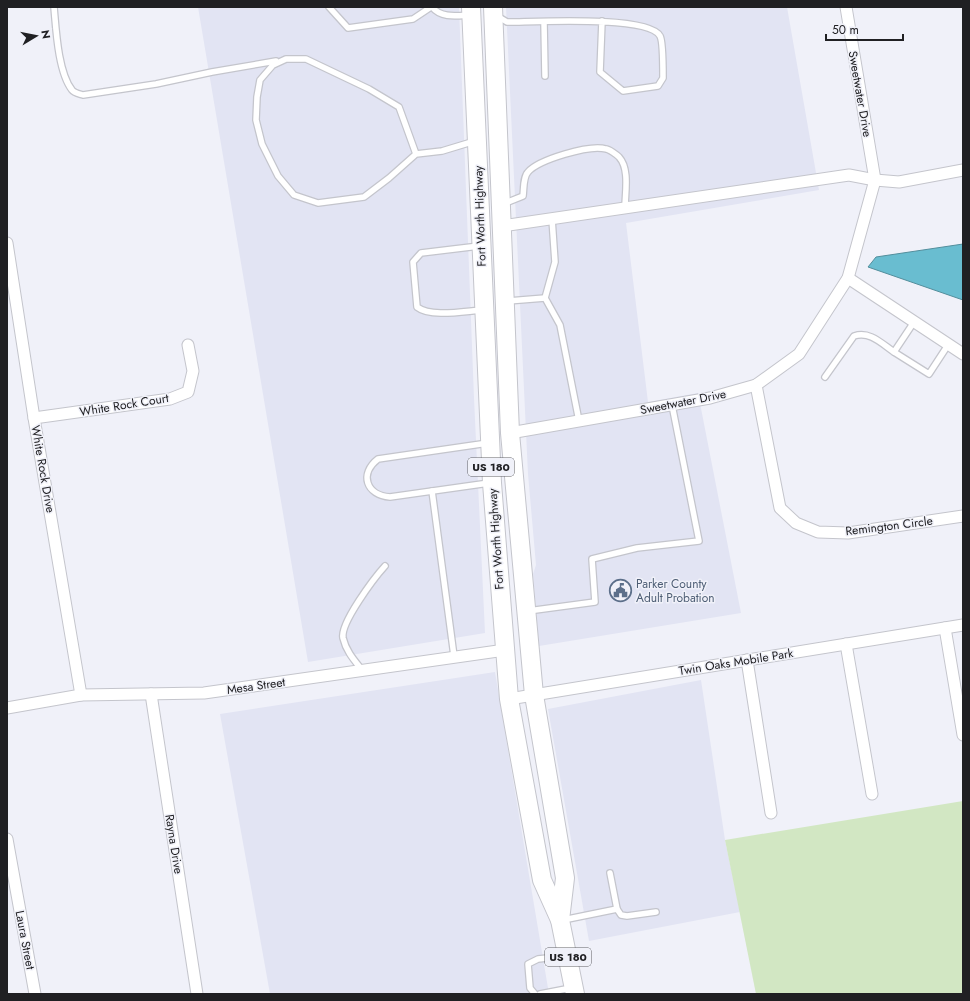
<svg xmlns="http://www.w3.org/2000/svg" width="970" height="1001" font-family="Jost,sans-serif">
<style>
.built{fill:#e2e4f3}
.grass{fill:#d2e7c3}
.water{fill:#69bdd0;stroke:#538e9c}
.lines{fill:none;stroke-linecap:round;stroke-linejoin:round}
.service-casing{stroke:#c4c5cc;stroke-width:8}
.minor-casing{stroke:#c4c5cc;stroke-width:13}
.primary-casing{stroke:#c4c5cc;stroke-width:20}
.service{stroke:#fff;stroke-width:5.5}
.minor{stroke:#fff;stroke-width:11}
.primary{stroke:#fff;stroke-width:18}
.labels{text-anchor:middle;stroke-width:3;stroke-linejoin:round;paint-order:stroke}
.shield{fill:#f0f1f9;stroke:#5e5f63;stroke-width:1}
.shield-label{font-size:11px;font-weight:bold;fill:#202023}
.street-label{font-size:12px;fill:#202023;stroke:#f0f1f9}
.service-label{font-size:12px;fill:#4e5e75;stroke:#f0f1f9;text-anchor:start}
</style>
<rect width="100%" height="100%" fill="#f0f1f9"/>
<g class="built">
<polygon points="198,7 459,7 474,398 485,633 308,662"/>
<polygon points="506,7 787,7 819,190 626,223 648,402 698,393 741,613 539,646 533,574 536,565 528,474"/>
<polygon points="495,672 549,994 270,994 220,714"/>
<polygon points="701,680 725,840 740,912 589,941 548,709"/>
</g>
<polygon class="grass" points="963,801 963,994 756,994 725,840"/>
<polygon class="water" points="963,244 963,300 868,267 876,257"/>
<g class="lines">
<defs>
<g id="service">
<path d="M54,7C56,29 58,72 72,90C74,93 80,94 83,95L156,84L212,72L276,61"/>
<polyline points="329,7 348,28 413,19 431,7"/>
<path d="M432,7C441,18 455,16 469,15"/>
<path d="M497,16L507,22C533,22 649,15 660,36C663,41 663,70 663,78L658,86L623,91L600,72L602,21"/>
<polyline points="544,22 545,76"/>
<polyline points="416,154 399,107 369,89 306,59 286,59 273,65 260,80 257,97 256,120 262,144 278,176 294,195 318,203 364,197 389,178 416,154 442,151 475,141"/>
<path d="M503,204L523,196C524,189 523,177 528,172C538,160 590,144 606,149C609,149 617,155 619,157C630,169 625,193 625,208"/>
<polyline points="552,219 555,262 545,298 560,325 579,421"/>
<path d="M479,246L421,253L413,262L417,307C431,318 465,311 483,310"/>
<polyline points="507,301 545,298"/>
<polyline points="894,352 929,374 948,345"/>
<path d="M825,377L854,336C870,331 881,343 894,352L914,322"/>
<path d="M488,443L378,459C359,474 366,495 390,497L489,483"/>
<polyline points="432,491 454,656"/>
<polyline points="528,611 595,602 592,559 637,548 699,541 672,405"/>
<path d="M362,670C354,660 346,651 343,638C340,623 375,577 385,566"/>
<polyline points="610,873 617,909 621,915 627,916 656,912"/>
<polyline points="563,920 617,909"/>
<polyline points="535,994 530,988 528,964 538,959 566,956"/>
<polyline points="540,994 571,988"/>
</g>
<g id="minor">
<polyline points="502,226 849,175 875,180 899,182 963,170"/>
<polyline points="7,243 34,418 81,695"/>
<polyline points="848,278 963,354"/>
<polyline points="756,385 780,508 796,523 818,532 848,533 963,516"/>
<polyline points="34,418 170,399 188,392 193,371 188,345"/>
<polyline points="510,433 710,398 756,385 799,354 848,278 875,180 846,7"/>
<polyline points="945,628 963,735"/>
<polyline points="846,644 872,794"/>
<polyline points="747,660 771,813"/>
<polyline points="151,694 197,994"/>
<polyline points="509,699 963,625"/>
<polyline points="7,708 81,695 204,693 505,650"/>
<polyline points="7,839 35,994"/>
</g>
<g id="primary">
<polyline points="471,7 492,483 509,699 542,880 560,920 575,994"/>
<polyline points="493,7 510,433 534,695 565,878 560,920"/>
</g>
</defs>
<use href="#service" class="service-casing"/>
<use href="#minor" class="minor-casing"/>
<use href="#primary" class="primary-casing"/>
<use href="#service" class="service"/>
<use href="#minor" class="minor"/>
<use href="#primary" class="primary"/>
</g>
<defs>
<symbol id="civic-ring" viewBox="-11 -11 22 22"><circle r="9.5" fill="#f0f1f9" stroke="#5c6f8a" stroke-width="1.5"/><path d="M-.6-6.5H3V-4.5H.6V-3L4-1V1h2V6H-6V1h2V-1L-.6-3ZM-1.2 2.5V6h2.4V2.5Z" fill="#5c6f8a"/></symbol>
</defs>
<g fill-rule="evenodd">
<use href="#civic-ring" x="608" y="578" width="25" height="25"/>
</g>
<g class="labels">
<g class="shield">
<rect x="468" y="458" width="46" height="18" rx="3"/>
<rect x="545" y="948" width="46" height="18" rx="3"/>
</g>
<g class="shield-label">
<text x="491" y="471">US 180</text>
<text x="568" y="961">US 180</text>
</g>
<g class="street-label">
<text transform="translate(860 94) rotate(80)" y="4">Sweetwater Drive</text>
<text transform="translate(480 216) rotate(-92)" y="4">Fort Worth Highway</text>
<text transform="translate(683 402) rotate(-11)" y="4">Sweetwater Drive</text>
<text transform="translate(124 405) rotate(-9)" y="4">White Rock Court</text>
<text transform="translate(43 469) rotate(80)" y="4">White Rock Drive</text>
<text transform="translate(889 526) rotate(-7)" y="4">Remington Circle</text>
<text transform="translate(496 539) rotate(-94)" y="4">Fort Worth Highway</text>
<text transform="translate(736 662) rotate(-9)" y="4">Twin Oaks Mobile Park</text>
<text transform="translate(256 686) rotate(-8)" y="4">Mesa Street</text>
<text transform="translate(174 844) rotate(81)" y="4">Rayna Drive</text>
<text transform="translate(25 940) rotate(79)" y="4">Laura Street</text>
</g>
<g class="service-label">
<text x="636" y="588">Parker County<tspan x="636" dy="14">Adult Probation</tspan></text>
</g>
</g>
<rect width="970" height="1001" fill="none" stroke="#202023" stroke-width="16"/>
<g transform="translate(36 36) rotate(80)" stroke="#f0f1f9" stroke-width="3" paint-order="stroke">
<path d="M0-3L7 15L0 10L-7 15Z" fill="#202023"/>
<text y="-6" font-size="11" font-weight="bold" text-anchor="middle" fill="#202023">N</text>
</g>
<path d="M826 34v6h77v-6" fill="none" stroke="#202023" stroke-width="2"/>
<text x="832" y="34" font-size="12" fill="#202023" stroke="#f0f1f9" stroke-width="3" paint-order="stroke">50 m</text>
</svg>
